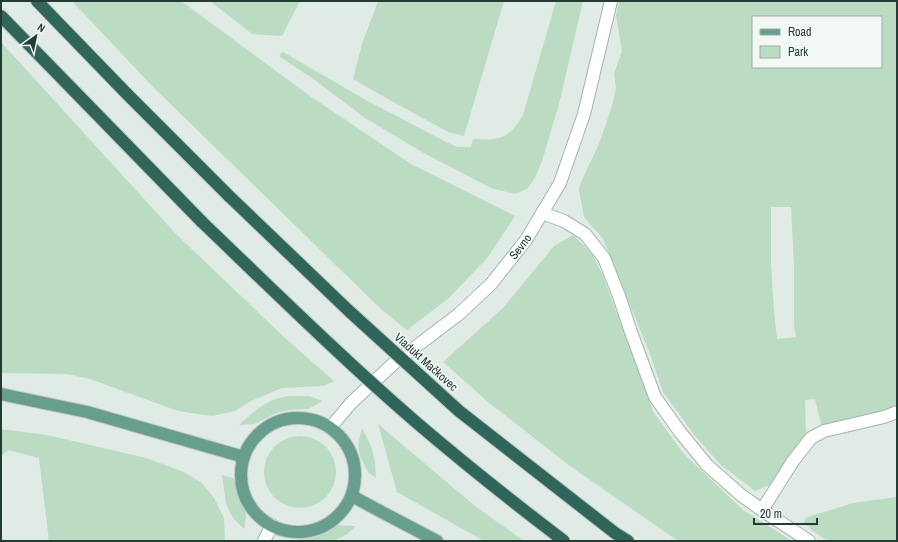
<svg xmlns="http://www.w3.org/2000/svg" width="898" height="542" font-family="'Archivo Narrow',sans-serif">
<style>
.green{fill:#bbdbc3;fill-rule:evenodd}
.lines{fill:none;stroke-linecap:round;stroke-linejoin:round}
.minor-casing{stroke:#a4b3ad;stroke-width:14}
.major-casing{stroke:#c1c8c6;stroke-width:14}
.highway-casing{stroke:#c1c8c6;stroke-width:14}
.minor{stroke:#fff;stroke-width:12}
.major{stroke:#689e8e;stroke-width:12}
.highway{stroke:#306559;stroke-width:12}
.highway-bridge-casing{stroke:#c1c8c6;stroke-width:14;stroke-linecap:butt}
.highway-bridge{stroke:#306559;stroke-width:12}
.labels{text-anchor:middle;stroke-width:3;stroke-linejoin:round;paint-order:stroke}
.street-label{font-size:12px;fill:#233b33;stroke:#f2f8f4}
</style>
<rect width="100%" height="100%" fill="#e1ebe6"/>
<g class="green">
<polygon points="72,1 181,1 310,96 411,164 515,216 488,257 449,298 407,330 382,310 153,87"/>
<polygon points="210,1 300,1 282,36 252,34"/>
<polygon points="378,1 504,1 464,136 448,132 379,94 353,79 362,44"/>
<path d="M556,1H583L559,104L542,161L535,178L527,189L515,194L491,188L422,152L365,118L316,81L279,56L283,52L364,99L446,142L457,147H471L473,139C488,140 504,141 514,128C518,124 520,119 523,115Z"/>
<path d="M619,1H897V407L865,417L822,428L815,399L805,400L806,434L795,453L773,486L769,485L755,491L721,465L696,437L663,392L650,354L603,239L584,217L579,190L580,184L599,144L612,106L616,88L614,74L622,51L616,15ZM753,17H881V67H753ZM771,207H791L794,266V326L796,337L777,339L774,312L771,265Z"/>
<polygon points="1,42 176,234 284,337 334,381 324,386 282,388 251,401 235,411 212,416 178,411 90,379 67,374 1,373"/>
<polygon points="573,235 593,255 603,276 654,413 683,453 743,510 792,541 678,541 570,466 488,402 443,362 504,307 554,246"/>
<path d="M296,396H309L323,401L308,409L289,410L274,414L265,419L254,424L239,425C252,413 266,400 283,397C287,396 291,396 296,396Z"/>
<polygon points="378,424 475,506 524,541 484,541 397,492"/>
<polygon points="362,428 371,446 375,462 376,478 368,472 360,456 358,445"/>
<polygon points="1,429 47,435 146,458 184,472 202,483 214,498 224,518 225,541 49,541 39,458 8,450 1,456"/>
<circle cx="300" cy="472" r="36"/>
<polygon points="222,475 233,478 247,511 244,529 233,518 226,504"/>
<polygon points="897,497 897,541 828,541 813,531 804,523 805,518 853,503"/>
<polygon points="336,525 356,526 346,535 332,541 295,541 298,539 316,537"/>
</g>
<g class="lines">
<defs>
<g id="minor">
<polyline points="542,213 564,221 585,234 604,258 619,296 631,332 655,397 680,432 707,465 741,495 762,510 809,541"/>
<path id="s1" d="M330,428L351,403L393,364L459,314L491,284L526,240L560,183L584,114L611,1"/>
<polyline points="762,510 793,461 811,438 824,431 884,417 897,412"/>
<polyline points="264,541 272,525"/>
</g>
<g id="major">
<polyline points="1,394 87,412 244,457"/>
<circle cx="298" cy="475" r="57"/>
<polyline points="352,496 376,509 437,541"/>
</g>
<g id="highway">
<polyline points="37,1 127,94 230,197"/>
<polyline points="1,16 202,222"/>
<polyline points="615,533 628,541"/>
</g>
</defs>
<use href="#minor" class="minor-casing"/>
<use href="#major" class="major-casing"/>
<use href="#highway" class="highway-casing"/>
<use href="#minor" class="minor"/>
<use href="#major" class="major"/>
<use href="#highway" class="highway"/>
<defs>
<g id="highway-bridge">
<polyline points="230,197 349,311 459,411 615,533"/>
<path d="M202,222C273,290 343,359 417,423C465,464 514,503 564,541"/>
</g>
</defs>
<use href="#highway-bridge" class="highway-bridge-casing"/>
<use href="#highway-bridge" class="highway-bridge"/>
</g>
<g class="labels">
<g class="street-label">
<text dy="4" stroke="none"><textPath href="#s1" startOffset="264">Sevno</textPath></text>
<text transform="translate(426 362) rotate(42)" y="4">Viadukt Mačkovec</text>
</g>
</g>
<rect width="898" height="542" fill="none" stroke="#233b33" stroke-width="4"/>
<rect x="752" y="16" width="130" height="52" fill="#f2f8f4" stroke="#9faca7"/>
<rect x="760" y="29" width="20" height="6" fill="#689e8e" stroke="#9faca7"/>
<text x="788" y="36" font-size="12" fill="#233b33">Road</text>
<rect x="760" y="46" width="20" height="12" fill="#bbdbc3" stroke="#9faca7"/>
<text x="788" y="56" font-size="12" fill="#233b33">Park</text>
<g transform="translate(36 36) rotate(33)" stroke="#f2f8f4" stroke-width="3" paint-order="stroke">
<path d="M0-3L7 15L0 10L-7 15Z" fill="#233b33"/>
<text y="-6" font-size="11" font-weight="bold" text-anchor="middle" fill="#233b33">N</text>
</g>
<path d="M754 518v6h63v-6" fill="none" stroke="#233b33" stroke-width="2"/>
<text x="760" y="518" font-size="12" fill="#233b33" stroke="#f2f8f4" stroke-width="3" paint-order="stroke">20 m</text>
</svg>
